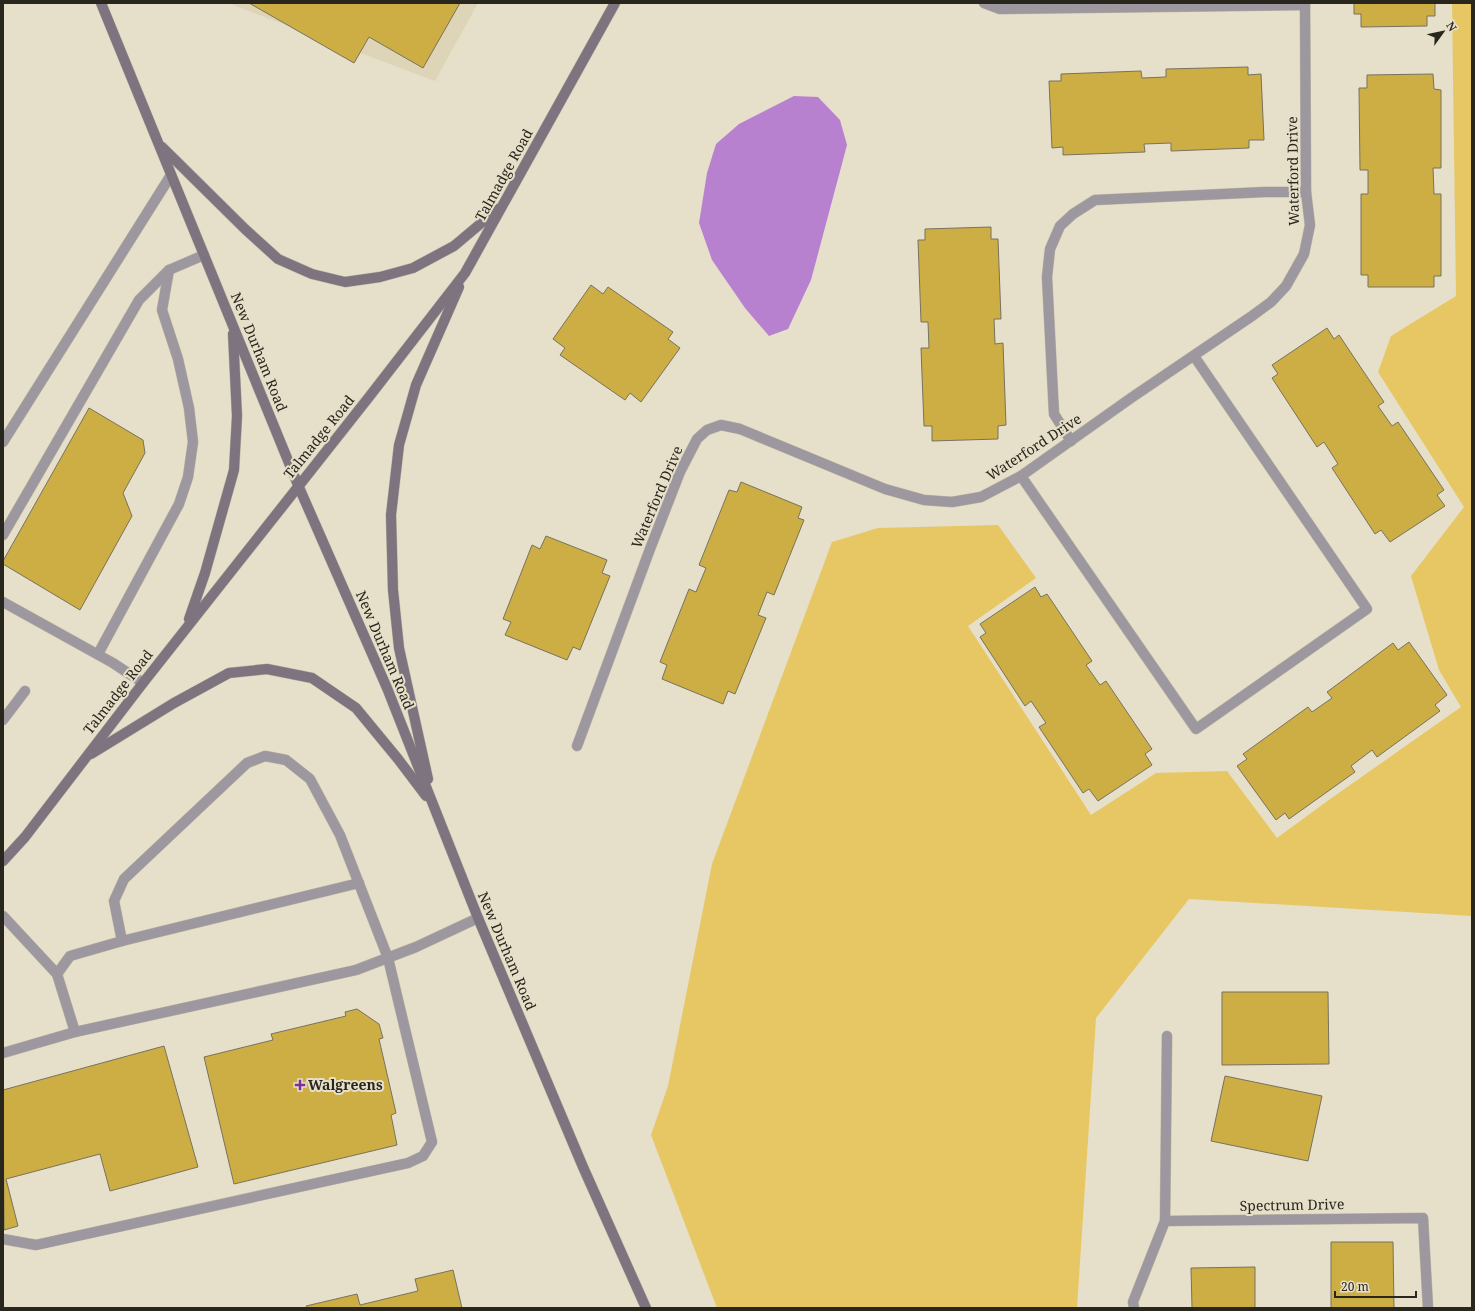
<svg xmlns="http://www.w3.org/2000/svg" width="1475" height="1311" font-family="'Noto Serif',serif">
<style>
.built{fill:#ded4b7}
.green{fill:#e7c763}
.water{fill:#b881d0}
.building{fill:#cdae44;stroke:#78725e}
.lines{fill:none;stroke-linecap:round;stroke-linejoin:round}
.lane-casing{stroke:#c0baa7;stroke-width:11}
.street-casing{stroke:#c0baa7;stroke-width:11}
.secondary-casing{stroke:#c0baa7;stroke-width:11}
.lane{stroke:#9d979f;stroke-width:10}
.street{stroke:#9d979f;stroke-width:10}
.secondary{stroke:#7d7480;stroke-width:10}
.poi-dot{fill:#7e2d9d;stroke:#e6dfc9;stroke-width:1.5}
.labels{text-anchor:middle;stroke-width:4;stroke-linejoin:round;paint-order:stroke}
.street-label{font-size:14px;fill:#29261e;stroke:#e6dfc9}
.poi-label{font-size:14px;font-weight:bold;fill:#29261e;stroke:#e6dfc9;text-anchor:start}
</style>
<rect width="100%" height="100%" fill="#e6dfc9"/>
<polygon class="built" points="232,3 478,3 435,81 233,5"/>
<polygon class="green" points="1452,3 1472,3 1472,916 1189,899 1096,1018 1077,1308 717,1308 651,1135 668,1086 712,864 832,542 878,528 998,525 1036,578 968,626 1091,815 1156,773 1227,771 1277,838 1326,802 1461,707 1439,670 1411,576 1464,507 1378,372 1391,336 1456,296"/>
<polygon class="water" points="794,96 818,97 840,120 847,145 811,280 788,329 769,336 745,308 712,260 699,223 707,173 716,144 739,124"/>
<g class="building">
<polygon points="249,3 460,3 423,68 369,37 354,63"/>
<polygon points="1354,3 1435,3 1435,16 1427,16 1427,26 1361,27 1361,14 1354,14"/>
<polygon points="1248,67 1248,75 1261,74 1264,140 1249,140 1249,148 1171,151 1171,143 1144,144 1145,152 1063,155 1063,147 1052,148 1049,81 1061,81 1061,74 1141,71 1142,78 1166,77 1166,69"/>
<polygon points="1433,74 1434,89 1441,90 1441,168 1433,168 1434,194 1441,194 1441,276 1434,276 1434,287 1368,287 1368,275 1361,275 1361,194 1368,194 1368,170 1360,170 1359,88 1367,88 1367,75"/>
<polygon points="991,227 991,239 998,239 1001,319 994,319 995,344 1003,343 1006,425 998,426 998,439 932,441 932,426 924,426 921,348 929,348 928,322 921,322 918,240 925,240 925,229"/>
<polygon points="591,285 603,294 608,287 673,332 668,339 680,348 641,402 630,393 625,400 560,355 565,348 553,339"/>
<polygon points="1327,328 1334,339 1339,335 1384,402 1378,406 1392,426 1398,422 1444,490 1437,495 1445,506 1390,542 1381,530 1375,534 1332,468 1338,464 1324,442 1317,447 1272,378 1278,374 1272,365"/>
<polygon points="89,408 143,440 145,453 123,493 132,516 80,610 3,564 3,561"/>
<polygon points="741,482 802,507 798,518 804,520 774,595 767,592 758,615 766,618 735,694 728,691 723,704 662,679 667,665 660,662 689,589 696,592 706,568 699,565 729,490 737,492"/>
<polygon points="546,536 607,560 602,573 610,576 580,650 573,647 567,660 505,635 511,622 503,619 532,545 540,549"/>
<polygon points="1035,587 1041,597 1047,594 1092,661 1086,665 1100,685 1106,681 1152,749 1145,754 1152,765 1098,801 1089,789 1083,793 1039,727 1046,723 1031,701 1025,706 980,637 986,633 980,624"/>
<polygon points="1409,642 1447,695 1435,705 1440,711 1377,757 1372,750 1351,766 1355,772 1289,819 1285,813 1276,820 1237,766 1247,759 1243,754 1308,707 1312,712 1332,698 1327,692 1393,643 1398,650"/>
<polygon points="1222,992 1328,992 1329,1064 1222,1065"/>
<polygon points="357,1009 379,1024 383,1038 379,1039 396,1113 391,1115 397,1145 234,1184 204,1057 273,1040 271,1034 346,1016 345,1012"/>
<polygon points="164,1046 198,1167 110,1191 100,1154 6,1179 18,1226 4,1230 3,1090"/>
<polygon points="1225,1076 1322,1096 1308,1161 1211,1141"/>
<polygon points="1331,1242 1393,1242 1394,1308 1331,1308"/>
<polygon points="1255,1267 1255,1308 1192,1308 1191,1268"/>
<polygon points="453,1270 462,1308 307,1308 306,1306 357,1294 360,1305 418,1291 415,1279"/>
</g>
<g class="lines">
<defs>
<g id="lane">
<polyline points="1071,441 1054,414 1047,277 1050,249 1060,226 1073,214 1095,200 1265,192 1306,192"/>
<polyline points="3,442 171,175"/>
<polyline points="1021,476 1196,729 1367,609 1194,356"/>
<polyline points="3,535 139,300 169,270 204,255"/>
<polyline points="3,602 113,663 143,683"/>
<polyline points="98,654 179,504 188,477 193,442 189,408 178,359 162,310 169,270"/>
<polyline points="3,720 25,691"/>
<polyline points="3,916 57,974 75,1032 356,970 416,947 478,918"/>
<polyline points="122,941 359,883"/>
<polyline points="3,1053 75,1032"/>
<polyline points="1165,1221 1167,1036"/>
<polyline points="3,1239 36,1245 408,1163 423,1156 432,1142 388,958 340,835 310,779 286,760 265,756 247,763 124,879 114,901 122,941 70,956 57,974"/>
</g>
<g id="street">
<polyline points="984,3 1000,9 1305,5"/>
<polyline points="577,746 650,549 680,472 697,439 707,430 721,425 740,429 885,489 924,500 952,502 981,497 1021,476 1131,398 1252,316 1271,302 1286,286 1304,254 1310,225 1306,192 1305,3"/>
<polyline points="1134,1308 1133,1302 1165,1221 1423,1218 1428,1308"/>
</g>
<g id="secondary">
<polyline points="101,3 298,485 387,688 478,918 583,1167 646,1308"/>
<polyline points="162,147 245,229 278,259 312,274 345,282 380,277 413,268 454,246 498,209"/>
<polyline points="189,619 205,573 234,470 237,416 233,334"/>
<polyline points="91,754 174,703 229,673 267,669 312,678 356,708 398,759 426,796"/>
<polyline points="428,779 399,648 393,590 391,515 399,445 416,385 459,287"/>
<polyline points="3,861 25,837 143,683 369,397 465,273 615,3"/>
</g>
</defs>
<use href="#lane" class="lane-casing"/>
<use href="#street" class="street-casing"/>
<use href="#secondary" class="secondary-casing"/>
<use href="#lane" class="lane"/>
<use href="#street" class="street"/>
<use href="#secondary" class="secondary"/>
</g>
<path class="poi-dot" d="M298 1079h4v4h4v4h-4v4h-4v-4h-4v-4h4z"/>
<g class="labels">
<g class="street-label">
<text transform="translate(1293 171) rotate(-91)" y="5">Waterford Drive</text>
<text transform="translate(504 175) rotate(-61)" y="5">Talmadge Road</text>
<text transform="translate(259 352) rotate(68)" y="5">New Durham Road</text>
<text transform="translate(319 437) rotate(-51)" y="5">Talmadge Road</text>
<text transform="translate(1034 447) rotate(-33)" y="5">Waterford Drive</text>
<text transform="translate(657 497) rotate(-67)" y="5">Waterford Drive</text>
<text transform="translate(385 650) rotate(67)" y="5">New Durham Road</text>
<text transform="translate(118 692) rotate(-52)" y="5">Talmadge Road</text>
<text transform="translate(507 951) rotate(67)" y="5">New Durham Road</text>
<text transform="translate(1292 1205) rotate(-1)" y="5">Spectrum Drive</text>
</g>
<g class="poi-label">
<text x="308" y="1090">Walgreens</text>
</g>
</g>
<rect width="1475" height="1311" fill="none" stroke="#29261e" stroke-width="8"/>
<g transform="translate(1443 32) rotate(57)" stroke="#e6dfc9" stroke-width="3" paint-order="stroke">
<path d="M0-3L7 15L0 10L-7 15Z" fill="#29261e"/>
<text y="-6" font-size="11" font-weight="bold" text-anchor="middle" fill="#29261e">N</text>
</g>
<path d="M1335 1291v6h81v-6" fill="none" stroke="#29261e" stroke-width="2"/>
<text x="1341" y="1291" font-size="12" fill="#29261e" stroke="#e6dfc9" stroke-width="3" paint-order="stroke">20 m</text>
</svg>
